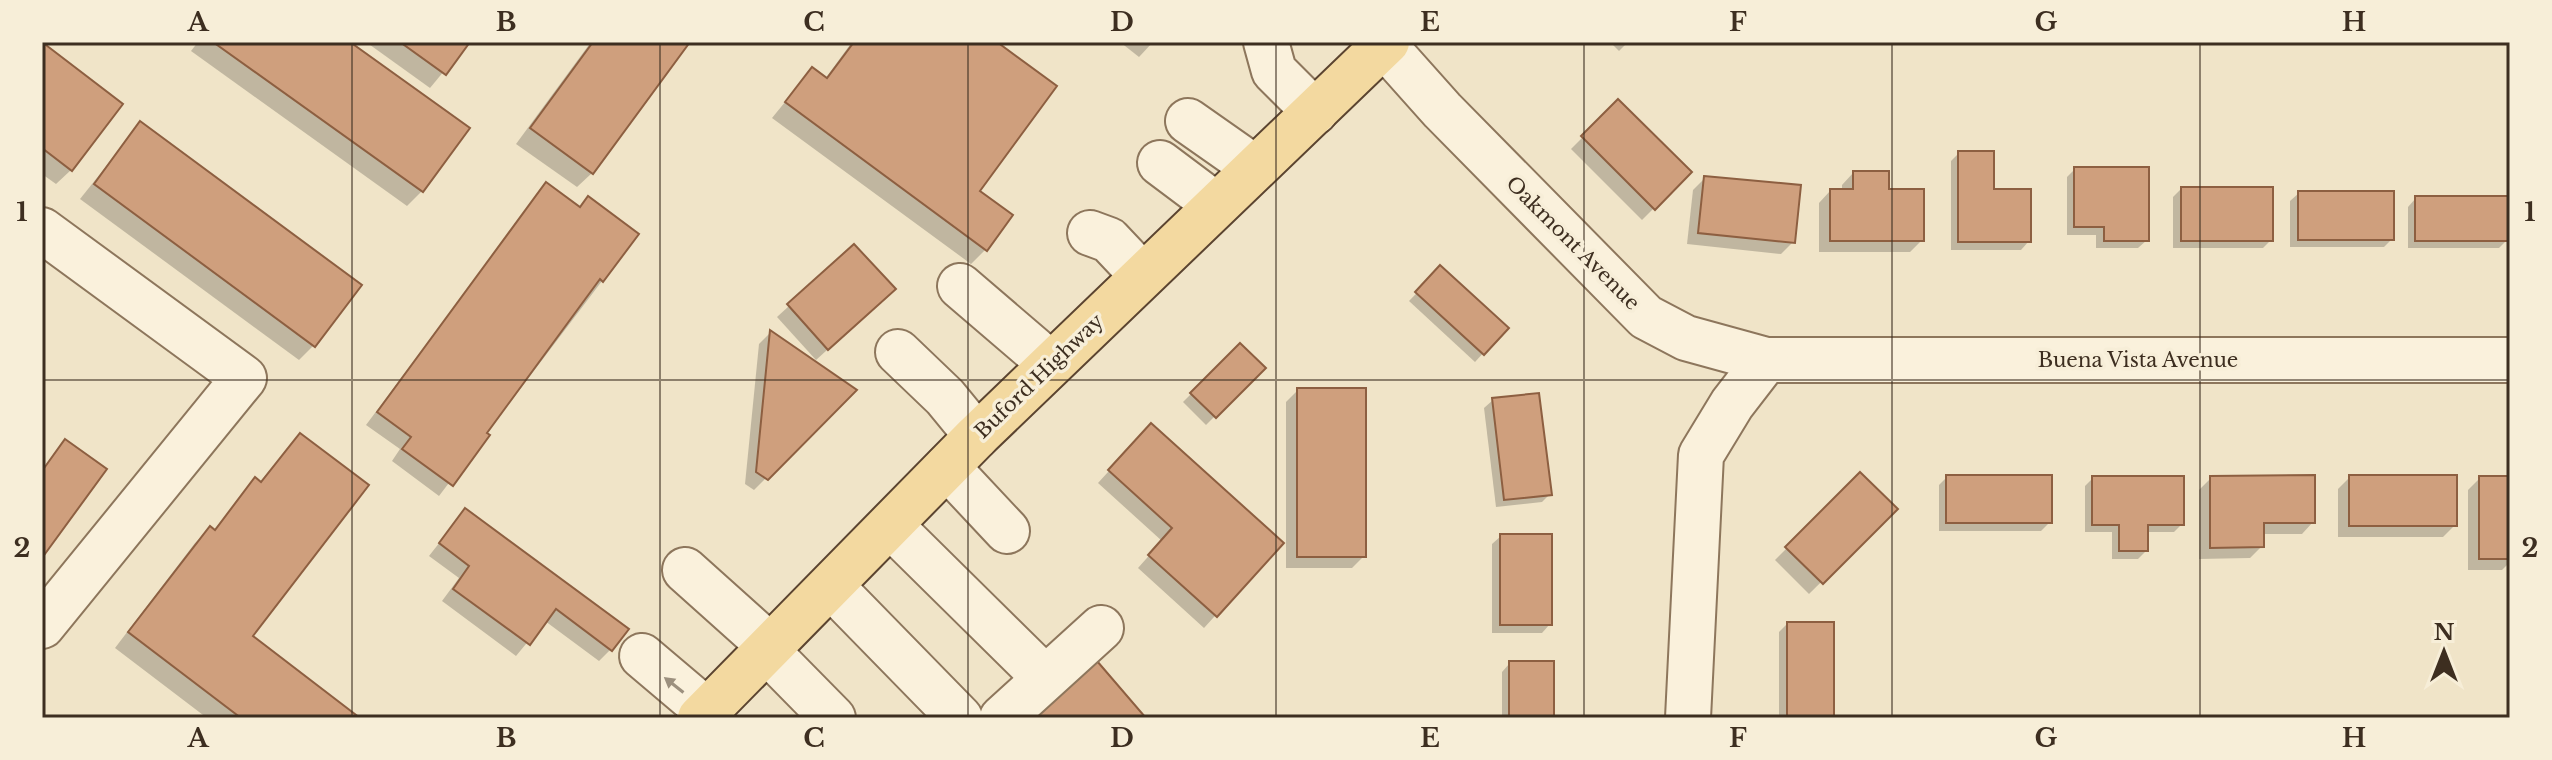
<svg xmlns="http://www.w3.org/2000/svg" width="2552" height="760" viewBox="0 0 2552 760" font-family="'Libre Baskerville',serif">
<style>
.shadow{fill:#0003}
.building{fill:#cf9f7d;stroke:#8d5f41;stroke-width:2}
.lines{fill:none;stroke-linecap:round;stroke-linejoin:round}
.minor-casing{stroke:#8d765c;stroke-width:48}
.major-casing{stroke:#5b4430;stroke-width:48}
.minor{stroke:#faf1dc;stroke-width:44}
.major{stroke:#f3d9a0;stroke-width:44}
.oneway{fill:#9c907e}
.grid{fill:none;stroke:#3d2e20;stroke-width:2;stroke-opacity:0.55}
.labels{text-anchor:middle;stroke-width:7;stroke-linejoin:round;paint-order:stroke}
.street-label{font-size:20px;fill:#3d2e20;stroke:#f7eed8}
.neatline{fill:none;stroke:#3d2e20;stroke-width:3}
.grid-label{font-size:26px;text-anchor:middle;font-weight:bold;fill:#3d2e20}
</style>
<rect width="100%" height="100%" fill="#f0e4c8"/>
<!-- shadow -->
<g class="shadow">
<path d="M 198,42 L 346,42 L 422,191 L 407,206 L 191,51 Z"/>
<path d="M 366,42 L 468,42 L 430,88 Z"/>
<path d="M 591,42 L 687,42 L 592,173 L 577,187 L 516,144 Z"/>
<path d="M 852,42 L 994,42 L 977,191 L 985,250 L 971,264 L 772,118 L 812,69 L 825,79 Z"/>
<path d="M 1120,42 L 1153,42 L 1139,57 Z"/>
<path d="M 1610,42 L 1628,42 L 1619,51 Z"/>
<path d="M 42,45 L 71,170 L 56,184 L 42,174 Z"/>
<path d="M 1618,102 L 1690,172 L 1642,220 L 1571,149 Z"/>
<path d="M 140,124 L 314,345 L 299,360 L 80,199 Z"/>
<path d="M 1959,153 L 2029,241 L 2021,250 L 1951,250 L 1951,161 Z"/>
<path d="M 2075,169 L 2147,240 L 2138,248 L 2096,248 L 2096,235 L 2067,235 L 2067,177 Z"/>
<path d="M 1853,173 L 1886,191 L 1922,240 L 1910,252 L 1819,252 L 1819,203 L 1830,191 L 1842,191 L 1842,185 Z"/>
<path d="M 1705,178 L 1793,242 L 1781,254 L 1687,244 L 1693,190 Z"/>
<path d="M 546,184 L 602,281 L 439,496 L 392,461 L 400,449 L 366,425 Z"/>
<path d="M 2181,189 L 2271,240 L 2263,248 L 2173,248 L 2173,197 Z"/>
<path d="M 2299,193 L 2392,239 L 2384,247 L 2290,247 L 2290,201 Z"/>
<path d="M 2416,198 L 2507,240 L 2499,248 L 2408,248 L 2408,207 Z"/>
<path d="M 1441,268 L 1506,328 L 1475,362 L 1409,301 Z"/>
<path d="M 881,301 L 816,360 L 777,317 L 789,306 Z"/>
<path d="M 770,333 L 854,390 L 754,490 L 745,484 L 759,344 Z"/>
<path d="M 1240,345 L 1263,368 L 1206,425 L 1183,402 Z"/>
<path d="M 1298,390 L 1364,556 L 1352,568 L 1286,568 L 1286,402 Z"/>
<path d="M 1493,400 L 1550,494 L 1542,502 L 1496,507 L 1484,408 Z"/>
<path d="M 300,435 L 250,637 L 357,718 L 207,718 L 115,648 L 195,543 L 210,529 L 213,531 L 255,480 L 259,483 Z"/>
<path d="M 1139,438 L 1281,543 L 1204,628 L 1138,568 L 1162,541 L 1098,483 Z"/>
<path d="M 1860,475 L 1895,509 L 1809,594 L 1775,560 Z"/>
<path d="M 1947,477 L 2050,522 L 2041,531 L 1939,531 L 1939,485 Z"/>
<path d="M 2350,477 L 2455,525 L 2443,537 L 2338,537 L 2338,489 Z"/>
<path d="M 2093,478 L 2182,524 L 2174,532 L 2146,532 L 2146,551 L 2138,559 L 2112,559 L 2112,532 L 2085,532 L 2085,486 Z"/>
<path d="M 2211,478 L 2313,522 L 2302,534 L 2262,534 L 2262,546 L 2250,558 L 2199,559 L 2199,490 Z"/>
<path d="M 2480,478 L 2510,478 L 2510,562 L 2502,570 L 2468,570 L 2468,490 Z"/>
<path d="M 465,510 L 611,649 L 599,661 L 545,621 L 516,656 L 442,601 L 459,578 L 429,556 Z"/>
<path d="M 1501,536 L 1550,624 L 1542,633 L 1492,633 L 1492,544 Z"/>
<path d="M 1787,624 L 1831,718 L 1779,718 L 1779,632 Z"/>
<path d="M 1510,663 L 1552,718 L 1502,718 L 1502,672 Z"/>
</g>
<!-- building -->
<g class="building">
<path d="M 42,42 L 123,104 L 72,171 L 42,148 Z"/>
<path d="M 213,42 L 350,42 L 470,128 L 423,192 Z"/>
<path d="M 400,42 L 470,42 L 446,75 Z"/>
<path d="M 593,42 L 690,42 L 593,174 L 530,128 Z"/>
<path d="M 854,42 L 997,42 L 1057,86 L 980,191 L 1013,215 L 987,251 L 785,102 L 812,67 L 827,78 Z"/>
<path d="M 1618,99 L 1692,172 L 1655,210 L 1581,136 Z"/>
<path d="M 140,121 L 362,285 L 315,347 L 94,184 Z"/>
<path d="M 1958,151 L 1994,151 L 1994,189 L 2031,189 L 2031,242 L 1958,242 Z"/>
<path d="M 2074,167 L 2149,167 L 2149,241 L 2104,241 L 2104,227 L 2074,227 Z"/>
<path d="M 1853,171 L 1889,171 L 1889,189 L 1924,189 L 1924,241 L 1830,241 L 1830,189 L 1853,189 Z"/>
<path d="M 1704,176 L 1801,185 L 1795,243 L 1698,233 Z"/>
<path d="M 546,182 L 580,207 L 588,196 L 639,234 L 603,282 L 600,279 L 487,433 L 490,435 L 453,486 L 402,449 L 411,437 L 377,412 Z"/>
<rect x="2181" y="187" width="92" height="54"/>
<rect x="2298" y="191" width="96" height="49"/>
<rect x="2415" y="196" width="94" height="45"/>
<path d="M 854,244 L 896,289 L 828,350 L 787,304 Z"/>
<path d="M 1440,265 L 1509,328 L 1484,355 L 1415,292 Z"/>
<path d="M 770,330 L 857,390 L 768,480 L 756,472 Z"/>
<path d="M 1240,343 L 1266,368 L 1216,418 L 1190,393 Z"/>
<rect x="1297" y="388" width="69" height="169"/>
<path d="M 1539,393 L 1552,495 L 1504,500 L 1492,398 Z"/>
<path d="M 1151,423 L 1284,543 L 1217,617 L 1148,555 L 1172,528 L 1108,470 Z"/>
<path d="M 300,433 L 369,485 L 253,636 L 360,718 L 241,718 L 128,632 L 210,526 L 215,530 L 255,477 L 261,482 Z"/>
<path d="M 65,439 L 107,469 L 42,558 L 42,471 Z"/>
<path d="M 1860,472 L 1898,509 L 1823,584 L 1785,547 Z"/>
<rect x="1946" y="475" width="106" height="48"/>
<path d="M 2315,475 L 2315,523 L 2264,523 L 2264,547 L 2210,548 L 2210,476 Z"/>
<rect x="2349" y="475" width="108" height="51"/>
<path d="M 2092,476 L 2184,476 L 2184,525 L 2148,525 L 2148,551 L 2119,551 L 2119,525 L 2092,525 Z"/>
<rect x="2479" y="476" width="31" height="83"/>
<path d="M 465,508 L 629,629 L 612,651 L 556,609 L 530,645 L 453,589 L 469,566 L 439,543 Z"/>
<rect x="1500" y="534" width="52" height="91"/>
<rect x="1787" y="622" width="47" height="96"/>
<path d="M 1097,661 L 1146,718 L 1037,718 L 1035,715 Z"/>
<rect x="1509" y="661" width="45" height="57"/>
</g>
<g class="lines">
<!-- minor casing -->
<g class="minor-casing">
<g id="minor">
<path d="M 1266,42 L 1274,71 L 1315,112"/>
<path d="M 1384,45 L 1442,110 L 1646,317 L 1686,338 L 1766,360 L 2510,360"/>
<path d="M 1188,121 L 1255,168"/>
<path d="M 1160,163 L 1216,205"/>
<path d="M 42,230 L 244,378 L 42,626"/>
<path d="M 1090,233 L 1109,240 L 1142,275"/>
<path d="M 960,286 L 1051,364"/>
<path d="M 898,352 L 945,397 L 977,436"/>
<path d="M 947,467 L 1007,531"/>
<path d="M 892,527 L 1045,678"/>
<path d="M 685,570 L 771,647"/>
<path d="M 831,586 L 960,718"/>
<path d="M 767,651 L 833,718"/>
<path d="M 642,656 L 707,711"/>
<path d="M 1002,718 L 1101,628"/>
<path d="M 1688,718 L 1701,455 L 1732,404 L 1766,360"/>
</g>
</g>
<!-- major casing -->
<g class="major-casing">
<path id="major" d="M 700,718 L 977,436 L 1387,42"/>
</g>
<!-- minor -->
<use href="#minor" class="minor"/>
<!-- major -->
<use href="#major" class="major"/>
</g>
<!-- one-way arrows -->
<defs><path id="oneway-solid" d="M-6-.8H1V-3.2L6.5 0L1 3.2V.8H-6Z" transform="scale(2)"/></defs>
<use class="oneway" href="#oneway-solid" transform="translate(674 685) rotate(-142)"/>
<!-- grid -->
<path class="grid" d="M 352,42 L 352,718M 660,42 L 660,718M 968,42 L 968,718M 1276,42 L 1276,718M 1584,42 L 1584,718M 1892,42 L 1892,718M 2200,42 L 2200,718M 42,380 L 2510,380"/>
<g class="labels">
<!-- street labels -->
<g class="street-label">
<text transform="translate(1573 243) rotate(45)" y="7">Oakmont Avenue</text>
<text x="2138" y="367">Buena Vista Avenue</text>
<text transform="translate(1039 376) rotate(-44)" y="7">Buford Highway</text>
</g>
</g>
<!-- border -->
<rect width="2552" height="760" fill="none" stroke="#f7eed8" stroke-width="88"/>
<!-- north arrow -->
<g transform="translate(2444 652)" stroke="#f7eed8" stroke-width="6" paint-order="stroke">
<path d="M0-6L14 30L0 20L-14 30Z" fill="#3d2e20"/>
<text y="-12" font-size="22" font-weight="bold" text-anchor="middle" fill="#3d2e20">N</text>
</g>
<rect x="44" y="44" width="2464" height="672" class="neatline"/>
<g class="grid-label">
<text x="198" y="31">A</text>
<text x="506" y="31">B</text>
<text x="814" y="31">C</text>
<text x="1122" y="31">D</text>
<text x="1430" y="31">E</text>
<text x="1738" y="31">F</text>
<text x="2046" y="31">G</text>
<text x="2354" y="31">H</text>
<text x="22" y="221">1</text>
<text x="2530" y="221">1</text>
<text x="22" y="557">2</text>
<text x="2530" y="557">2</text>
<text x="198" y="747">A</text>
<text x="506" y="747">B</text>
<text x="814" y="747">C</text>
<text x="1122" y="747">D</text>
<text x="1430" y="747">E</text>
<text x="1738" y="747">F</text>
<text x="2046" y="747">G</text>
<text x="2354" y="747">H</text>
</g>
</svg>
